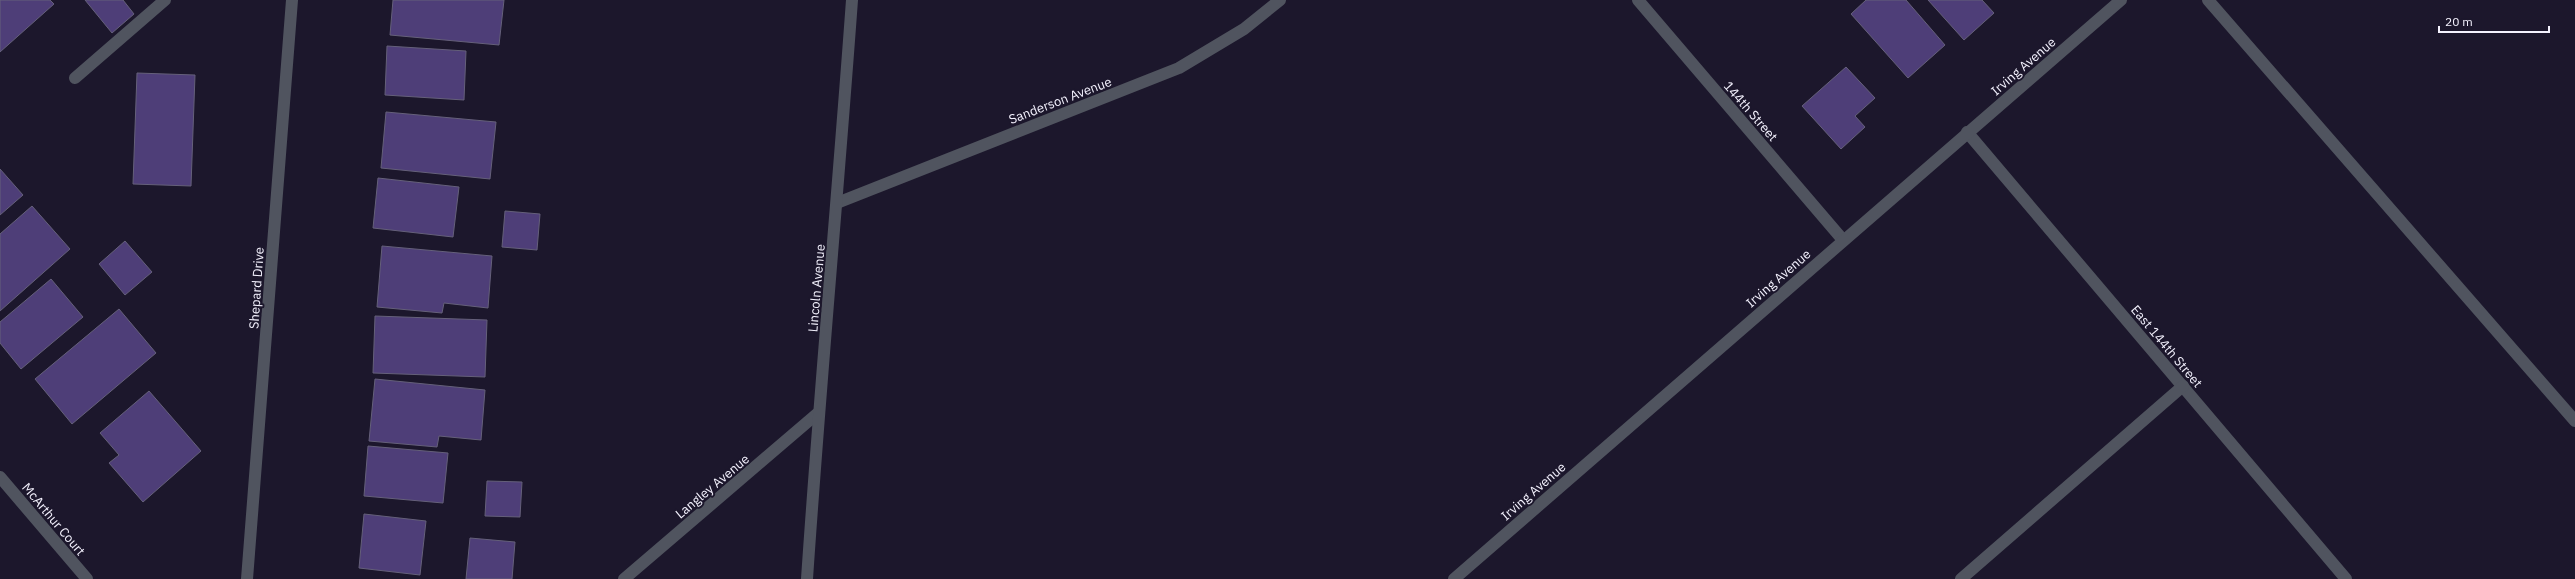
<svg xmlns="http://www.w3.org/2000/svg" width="2575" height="579" viewBox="0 0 2575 579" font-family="'IBM Plex Sans',sans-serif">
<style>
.building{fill:#4e3e78;stroke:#65607a}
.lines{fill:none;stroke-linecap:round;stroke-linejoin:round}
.minor{stroke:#50545f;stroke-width:12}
.labels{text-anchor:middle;stroke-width:4;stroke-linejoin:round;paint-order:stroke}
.street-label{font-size:13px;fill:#f4f2fe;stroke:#1c172c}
</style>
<rect width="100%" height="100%" fill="#1c172c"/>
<!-- building -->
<g class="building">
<path d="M 0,0 L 50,0 L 54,4 L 0,52 Z"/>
<path d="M 85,0 L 123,0 L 134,14 L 112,33 Z"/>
<path d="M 393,0 L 504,0 L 499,45 L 390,35 Z"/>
<path d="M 1866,0 L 1906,0 L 1945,45 L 1908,78 L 1851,14 Z"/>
<path d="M 1928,0 L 1982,0 L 1994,13 L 1964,40 Z"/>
<path d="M 387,46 L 466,51 L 464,100 L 385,95 Z"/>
<path d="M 1846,67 L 1875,98 L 1855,116 L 1865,127 L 1841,149 L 1802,106 Z"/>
<path d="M 137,73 L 195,75 L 191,186 L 133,184 Z"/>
<path d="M 386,112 L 496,122 L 490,179 L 381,168 Z"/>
<path d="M 0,169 L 23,195 L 0,215 Z"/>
<path d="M 378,178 L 459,187 L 453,237 L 373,228 Z"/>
<path d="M 32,206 L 70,249 L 0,311 L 0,234 Z"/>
<path d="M 505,211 L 540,214 L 537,250 L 502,247 Z"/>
<path d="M 125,241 L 152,272 L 125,295 L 99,264 Z"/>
<path d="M 382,246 L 492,256 L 488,308 L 444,303 L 442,313 L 377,307 Z"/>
<path d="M 51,279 L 83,317 L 21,369 L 0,343 L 0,322 Z"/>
<path d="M 119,309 L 156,353 L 72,424 L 35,379 Z"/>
<path d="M 375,316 L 487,320 L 485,377 L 373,373 Z"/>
<path d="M 375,379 L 485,390 L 481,440 L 439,436 L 437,447 L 369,441 Z"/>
<path d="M 149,391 L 201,451 L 143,502 L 109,463 L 119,455 L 100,433 Z"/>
<path d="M 368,446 L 448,453 L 443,503 L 364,496 Z"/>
<path d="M 487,481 L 522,482 L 520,517 L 485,516 Z"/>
<path d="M 364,514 L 426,521 L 420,575 L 359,568 Z"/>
<path d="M 470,538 L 515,542 L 512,579 L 466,579 Z"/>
</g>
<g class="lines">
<!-- minor -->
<g class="minor">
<path d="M 1638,0 L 1843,240"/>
<path d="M 2208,0 L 2575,421"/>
<path d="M 75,78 L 165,0"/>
<path d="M 1967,132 L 2346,579"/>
<path d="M 837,203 L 1179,68 L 1244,29 L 1280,0"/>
<path d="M 0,477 L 87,579"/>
<path d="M 247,579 L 292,0"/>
<path d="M 624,579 L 818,413"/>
<path d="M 807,579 C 820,386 838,193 852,0"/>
<path d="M 1454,579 L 2121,0"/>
<path d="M 1961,579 L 2183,386"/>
</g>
</g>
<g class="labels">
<!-- street labels -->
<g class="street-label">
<text transform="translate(2023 66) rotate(-41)" y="5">Irving Avenue</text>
<text transform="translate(1060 100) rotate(-21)" y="5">Sanderson Avenue</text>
<text transform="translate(1751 111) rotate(49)" y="5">144th Street</text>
<text transform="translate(1778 278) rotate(-41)" y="5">Irving Avenue</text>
<text transform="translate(256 288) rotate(-86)" y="5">Shepard Drive</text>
<text transform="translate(816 288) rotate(-85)" y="5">Lincoln Avenue</text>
<text transform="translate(2167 346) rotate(50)" y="5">East 144th Street</text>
<text transform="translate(712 486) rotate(-40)" y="5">Langley Avenue</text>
<text transform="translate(1533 491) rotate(-41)" y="5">Irving Avenue</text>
<text transform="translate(54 519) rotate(50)" y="5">McArthur Court</text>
</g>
</g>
<!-- scale -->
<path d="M2439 26v6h110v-6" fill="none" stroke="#f4f2fe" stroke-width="2"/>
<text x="2445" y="26" font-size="12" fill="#f4f2fe" stroke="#1c172c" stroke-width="3" paint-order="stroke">20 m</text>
</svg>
